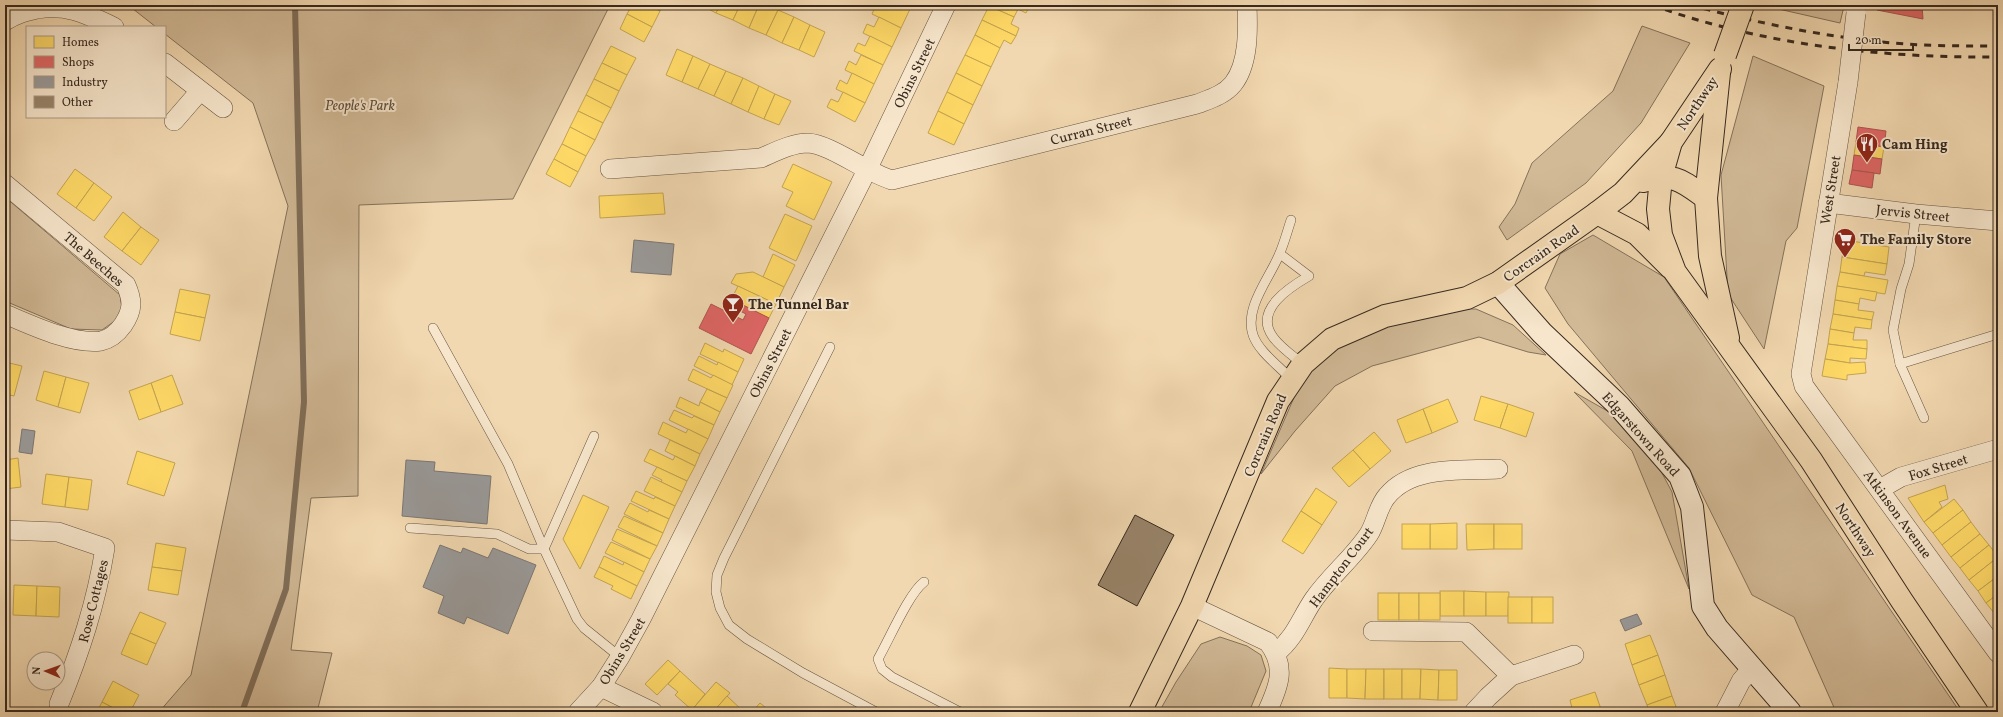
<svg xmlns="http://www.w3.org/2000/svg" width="2003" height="717" viewBox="0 0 2003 717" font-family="Vollkorn,serif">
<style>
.green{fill:#d2ba97;stroke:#84725b}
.homes{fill:#ffd966;stroke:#c3a451}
.shops{fill:#e06666;stroke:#ad5451}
.industry{fill:#999;stroke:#7b7774}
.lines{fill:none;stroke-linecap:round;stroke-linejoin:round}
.stream{stroke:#806e59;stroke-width:6}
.building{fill:#98846a;stroke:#36291f}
.lane-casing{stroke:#655543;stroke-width:10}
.street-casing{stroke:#655543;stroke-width:20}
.secondary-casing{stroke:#36291f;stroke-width:24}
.primary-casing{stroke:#36291f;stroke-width:24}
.highway-casing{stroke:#36291f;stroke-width:24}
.lane{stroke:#f7e6cc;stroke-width:9}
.street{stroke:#f7e6cc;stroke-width:19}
.secondary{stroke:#f7e6cc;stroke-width:22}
.primary{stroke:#f2d8b0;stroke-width:22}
.highway{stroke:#f2d8b0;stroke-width:22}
.rail{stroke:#36291f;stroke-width:3;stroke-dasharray:7 7;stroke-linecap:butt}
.street-bridge-casing{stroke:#655543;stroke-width:20;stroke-linecap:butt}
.highway-bridge-casing{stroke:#36291f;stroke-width:24;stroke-linecap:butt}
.street-bridge{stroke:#f7e6cc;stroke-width:19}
.highway-bridge{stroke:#f2d8b0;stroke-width:22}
.labels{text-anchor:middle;stroke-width:4;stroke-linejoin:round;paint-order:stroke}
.street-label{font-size:14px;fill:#36291f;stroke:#f7e6cc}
.park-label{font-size:14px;font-style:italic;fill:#5d4d3d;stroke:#f7e6cc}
.poi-label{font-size:14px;font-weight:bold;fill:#36291f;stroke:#f7e6cc;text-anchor:start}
</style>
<rect width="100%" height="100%" fill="#f2d8b0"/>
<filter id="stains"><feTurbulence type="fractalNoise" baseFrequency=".005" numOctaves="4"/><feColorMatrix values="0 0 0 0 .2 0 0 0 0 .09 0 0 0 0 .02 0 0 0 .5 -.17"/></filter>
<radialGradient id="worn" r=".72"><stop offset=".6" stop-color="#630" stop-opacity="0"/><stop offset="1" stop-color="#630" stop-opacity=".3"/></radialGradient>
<!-- green -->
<g class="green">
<path d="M 128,5 L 610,5 L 513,199 L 359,205 L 358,496 L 311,498 L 291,650 L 332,653 L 317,712 L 159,712 L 191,675 L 288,206 L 253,103 L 165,34 L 165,27 L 156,27 Z"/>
<path d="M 1775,5 L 1837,5 L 1844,6 L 1840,23 L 1774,8 Z"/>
<path d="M 1642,26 L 1690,43 L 1641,123 L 1586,183 L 1507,240 L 1499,227 L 1515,204 L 1532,163 L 1613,91 Z"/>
<path d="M 1753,56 L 1824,86 L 1797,228 L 1786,241 L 1764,349 L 1728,294 L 1721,175 Z"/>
<path d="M 5,197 L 120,295 L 123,315 L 102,330 L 71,329 L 5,301 Z"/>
<path d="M 1593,235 L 1664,277 L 1960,712 L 1836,712 L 1794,617 L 1752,595 L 1689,468 L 1568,324 L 1545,288 L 1560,254 Z"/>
<path d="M 1460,309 L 1476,309 L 1513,325 L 1546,355 L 1528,352 L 1479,337 L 1372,366 L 1335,386 L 1295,431 L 1261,474 L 1305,372 L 1347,341 L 1379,328 Z"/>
<path d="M 1574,392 L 1611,413 L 1655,460 L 1672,492 L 1689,589 L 1632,451 Z"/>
<path d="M 1220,637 L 1247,646 L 1261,655 L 1266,671 L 1249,712 L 1159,712 L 1176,682 L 1201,644 Z"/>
</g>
<!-- homes -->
<g class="homes">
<path d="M 632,5 L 649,5 L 660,11 L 652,27 L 627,14 Z"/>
<path d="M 649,5 L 663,5 L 660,11 Z"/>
<path d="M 701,5 L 720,5 L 716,13 Z"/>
<path d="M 720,5 L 740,5 L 733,20 L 716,13 Z"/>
<path d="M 740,5 L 759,5 L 749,28 L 733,20 Z"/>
<path d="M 759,5 L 767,5 L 778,10 L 766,35 L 749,28 Z"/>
<path d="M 876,5 L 883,9 L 885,5 L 902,5 L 910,9 L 901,28 L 872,14 Z"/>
<path d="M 1030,5 L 1026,13 L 1018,9 L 1014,17 L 989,6 Z"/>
<path d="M 989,6 L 1014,17 L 1011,24 L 1019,28 L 1016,36 L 982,20 Z"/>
<path d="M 778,10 L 794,17 L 782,43 L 766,35 Z"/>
<path d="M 627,14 L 652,27 L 644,42 L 620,29 Z"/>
<path d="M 794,17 L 810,25 L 799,50 L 782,43 Z"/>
<path d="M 879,17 L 901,28 L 892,47 L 863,33 L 867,24 L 874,27 Z"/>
<path d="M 982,20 L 1016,36 L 1011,44 L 1004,40 L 1000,48 L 975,35 Z"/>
<path d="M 810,25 L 825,32 L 814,57 L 799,50 Z"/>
<path d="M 975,35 L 1000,48 L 991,67 L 965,55 Z"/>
<path d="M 870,36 L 892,47 L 883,65 L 854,51 L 858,43 L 865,46 Z"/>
<path d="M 611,46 L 636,58 L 627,75 L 602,63 Z"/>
<path d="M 677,49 L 693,56 L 682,82 L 666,75 Z"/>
<path d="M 861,55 L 883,65 L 874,84 L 845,70 L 849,61 L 856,65 Z"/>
<path d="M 965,55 L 991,67 L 982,86 L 956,73 Z"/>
<path d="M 693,56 L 710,64 L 698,89 L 682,82 Z"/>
<path d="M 602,63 L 627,75 L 619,91 L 594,79 Z"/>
<path d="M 710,64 L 726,71 L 714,96 L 698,89 Z"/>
<path d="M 726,71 L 743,78 L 731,104 L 714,96 Z"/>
<path d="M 852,73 L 874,84 L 865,103 L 836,89 L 840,80 L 847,84 Z"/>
<path d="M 956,73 L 982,86 L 973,105 L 947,92 Z"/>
<path d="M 743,78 L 759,86 L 748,112 L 731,104 Z"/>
<path d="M 594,79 L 619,91 L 611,108 L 586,95 Z"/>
<path d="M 759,86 L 775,94 L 764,119 L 748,112 Z"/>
<path d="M 843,92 L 865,103 L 855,122 L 827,107 L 831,99 L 838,102 Z"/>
<path d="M 947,92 L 973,105 L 964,124 L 938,111 Z"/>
<path d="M 775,94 L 791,101 L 779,125 L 764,119 Z"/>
<path d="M 586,95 L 611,108 L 603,123 L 578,111 Z"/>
<path d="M 578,111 L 603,123 L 595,140 L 570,127 Z"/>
<path d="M 938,111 L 964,124 L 954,145 L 928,133 Z"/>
<path d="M 570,127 L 595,140 L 586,156 L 562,144 Z"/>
<path d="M 1856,142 L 1884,147 L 1882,159 L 1854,155 Z"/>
<path d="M 562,144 L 586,156 L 578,172 L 554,159 Z"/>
<path d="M 554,159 L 578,172 L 570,187 L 546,174 Z"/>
<path d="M 793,164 L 832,182 L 814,220 L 786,206 L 793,192 L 782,187 Z"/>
<path d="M 75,169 L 94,183 L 76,208 L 57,194 Z"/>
<path d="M 94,183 L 112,197 L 94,221 L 76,208 Z"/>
<path d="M 663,193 L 665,214 L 600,218 L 599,196 Z"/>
<path d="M 123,212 L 141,227 L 122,251 L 104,237 Z"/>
<path d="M 785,214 L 812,226 L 796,261 L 769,248 Z"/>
<path d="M 141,227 L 159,240 L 141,265 L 122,251 Z"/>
<path d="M 1845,240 L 1889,247 L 1887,264 L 1842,257 Z"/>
<path d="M 773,254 L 795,265 L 784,287 L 763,277 Z"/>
<path d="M 1842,257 L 1887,264 L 1885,275 L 1865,272 L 1864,276 L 1840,272 Z"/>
<path d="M 753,272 L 784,287 L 776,304 L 731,283 L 736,274 Z"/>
<path d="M 1840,272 L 1888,280 L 1885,294 L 1837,286 Z"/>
<path d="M 738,286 L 776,304 L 769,318 L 731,300 Z"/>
<path d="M 1837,286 L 1877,292 L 1875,301 L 1860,298 L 1859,304 L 1835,300 Z"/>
<path d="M 180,289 L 210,295 L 205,318 L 175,312 Z"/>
<path d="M 1835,300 L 1859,304 L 1858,310 L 1874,312 L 1872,320 L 1833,314 Z"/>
<path d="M 175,312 L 205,318 L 200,341 L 170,334 Z"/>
<path d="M 1833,314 L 1872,320 L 1871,329 L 1855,327 L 1854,333 L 1830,329 Z"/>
<path d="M 1830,329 L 1854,333 L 1853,340 L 1867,340 L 1867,349 L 1828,344 Z"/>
<path d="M 705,343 L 723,352 L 724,349 L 744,359 L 738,372 L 700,354 Z"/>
<path d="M 1828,344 L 1867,349 L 1866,359 L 1850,358 L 1850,363 L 1825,359 Z"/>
<path d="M 699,356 L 717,365 L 718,362 L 738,372 L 732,385 L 694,366 Z"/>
<path d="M 1825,359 L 1850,363 L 1865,362 L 1866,373 L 1847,375 L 1847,380 L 1822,376 Z"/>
<path d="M 5,362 L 22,366 L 14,396 L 5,394 Z"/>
<path d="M 693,369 L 711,378 L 713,375 L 733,385 L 727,398 L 688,380 Z"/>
<path d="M 44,371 L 66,377 L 58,407 L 36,400 Z"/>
<path d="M 172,375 L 183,404 L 161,412 L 151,383 Z"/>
<path d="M 66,377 L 89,383 L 80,413 L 58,407 Z"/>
<path d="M 151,383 L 161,412 L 139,420 L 129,391 Z"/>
<path d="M 707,389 L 727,398 L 720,412 L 700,402 Z"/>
<path d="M 1481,396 L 1508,404 L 1500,428 L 1474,420 Z"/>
<path d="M 680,397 L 699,406 L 700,402 L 720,412 L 714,425 L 676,407 Z"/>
<path d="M 1448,399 L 1458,422 L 1432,433 L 1423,409 Z"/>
<path d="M 1508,404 L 1534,413 L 1526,437 L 1500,428 Z"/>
<path d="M 1423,409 L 1432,433 L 1406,443 L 1397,420 Z"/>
<path d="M 674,410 L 692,418 L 694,416 L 714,425 L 708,439 L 669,420 Z"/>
<path d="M 663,422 L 686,433 L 688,429 L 708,439 L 700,454 L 658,434 Z"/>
<path d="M 1374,432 L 1391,451 L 1370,469 L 1353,450 Z"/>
<path d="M 670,440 L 700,454 L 695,466 L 665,451 Z"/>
<path d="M 650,449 L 673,460 L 675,456 L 695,466 L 687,481 L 644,461 Z"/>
<path d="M 1353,450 L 1370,469 L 1349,487 L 1332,468 Z"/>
<path d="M 137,451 L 175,463 L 164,496 L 127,484 Z"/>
<path d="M 18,458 L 21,487 L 5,489 L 5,460 Z"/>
<path d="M 657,467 L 687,481 L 682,492 L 661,482 L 662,480 L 652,475 Z"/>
<path d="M 46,474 L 69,477 L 65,507 L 42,504 Z"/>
<path d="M 69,477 L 92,480 L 88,510 L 65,507 Z"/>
<path d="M 651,477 L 682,492 L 675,506 L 644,491 Z"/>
<path d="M 1945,485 L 1948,499 L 1939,502 L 1942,507 L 1924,522 L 1908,498 Z"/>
<path d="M 1316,488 L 1337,502 L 1322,525 L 1301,511 Z"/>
<path d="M 636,491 L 654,499 L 655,497 L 675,506 L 669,519 L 631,501 Z"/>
<path d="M 583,495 L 609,507 L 580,569 L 563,539 Z"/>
<path d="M 1954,499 L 1963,510 L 1933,533 L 1924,522 Z"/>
<path d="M 630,503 L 648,512 L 649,510 L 669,519 L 663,533 L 624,514 Z"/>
<path d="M 1963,510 L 1971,522 L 1942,545 L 1933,533 Z"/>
<path d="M 1301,511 L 1322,525 L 1303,554 L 1282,541 Z"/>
<path d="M 624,516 L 663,533 L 657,546 L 618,527 Z"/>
<path d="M 1971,522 L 1980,534 L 1951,557 L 1942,545 Z"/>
<path d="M 1457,523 L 1457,549 L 1430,549 L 1430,524 Z"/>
<rect x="1402" y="524" width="28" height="25"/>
<path d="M 1466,524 L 1494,524 L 1494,549 L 1467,550 Z"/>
<rect x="1494" y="524" width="28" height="25"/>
<path d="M 617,529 L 657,546 L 650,559 L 612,540 Z"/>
<path d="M 1980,534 L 1989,545 L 1960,568 L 1951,557 Z"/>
<path d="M 611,542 L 650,559 L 644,572 L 605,553 Z"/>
<path d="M 156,543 L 186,548 L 182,571 L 152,567 Z"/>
<path d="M 1989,545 L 1998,557 L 1969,580 L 1960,568 Z"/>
<path d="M 604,556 L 623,565 L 624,562 L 644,572 L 637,586 L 599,567 Z"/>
<path d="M 1998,557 L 1998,576 L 1978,591 L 1969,580 Z"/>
<path d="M 152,567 L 182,571 L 178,595 L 148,590 Z"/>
<path d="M 599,567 L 637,586 L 631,599 L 611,589 L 613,586 L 594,577 Z"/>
<path d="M 1998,576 L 1998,594 L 1986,603 L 1978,591 Z"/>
<path d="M 14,585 L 37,586 L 36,616 L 13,615 Z"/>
<path d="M 37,586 L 60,587 L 59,617 L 36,616 Z"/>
<rect x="1440" y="591" width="24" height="25"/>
<path d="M 1464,591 L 1486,592 L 1486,616 L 1464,616 Z"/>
<path d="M 1486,592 L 1509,592 L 1508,616 L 1486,616 Z"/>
<rect x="1378" y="593" width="21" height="27"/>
<rect x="1399" y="593" width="20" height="27"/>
<rect x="1419" y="593" width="21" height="27"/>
<path d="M 1998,594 L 1998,612 L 1995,614 L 1986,603 Z"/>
<rect x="1508" y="597" width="24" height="26"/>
<rect x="1532" y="597" width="21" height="26"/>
<path d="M 140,612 L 166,623 L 156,644 L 130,633 Z"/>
<path d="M 130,633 L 156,644 L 147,665 L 121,654 Z"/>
<path d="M 1650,635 L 1658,655 L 1632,665 L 1625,644 Z"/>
<path d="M 1658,655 L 1665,675 L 1639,685 L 1632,665 Z"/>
<path d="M 668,660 L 680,671 L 657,695 L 645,684 Z"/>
<path d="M 1329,668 L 1347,669 L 1347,698 L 1329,698 Z"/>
<path d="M 1347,669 L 1366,669 L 1365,699 L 1347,698 Z"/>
<path d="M 1366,669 L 1384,669 L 1384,699 L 1365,699 Z"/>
<rect x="1384" y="669" width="18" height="30"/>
<path d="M 1402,669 L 1421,669 L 1420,699 L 1402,699 Z"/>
<path d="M 1421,669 L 1439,670 L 1438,700 L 1420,699 Z"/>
<path d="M 1439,670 L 1457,670 L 1457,700 L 1438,700 Z"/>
<path d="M 680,671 L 705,694 L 692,710 L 675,695 L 678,692 L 668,684 Z"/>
<path d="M 1665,675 L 1672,696 L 1647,705 L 1639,685 Z"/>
<path d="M 113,681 L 139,695 L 130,712 L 121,712 L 102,702 Z"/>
<path d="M 716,682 L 730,693 L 713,712 L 690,712 Z"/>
<path d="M 1595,692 L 1602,712 L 1573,712 L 1570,700 Z"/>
<path d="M 727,696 L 744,712 L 715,712 L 714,711 Z"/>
<path d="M 1672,696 L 1678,712 L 1649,712 L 1647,705 Z"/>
<path d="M 102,702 L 121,712 L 97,712 Z"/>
<path d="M 760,703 L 771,712 L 752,712 Z"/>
</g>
<!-- shops -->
<g class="shops">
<path d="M 1877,5 L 1922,5 L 1923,19 L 1877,10 Z"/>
<path d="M 1858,127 L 1886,131 L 1884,147 L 1856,142 Z"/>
<path d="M 1854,155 L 1882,159 L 1880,174 L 1852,170 Z"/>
<path d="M 1852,170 L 1874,173 L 1872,188 L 1849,184 Z"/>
<path d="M 729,298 L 769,318 L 751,354 L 699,328 L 711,304 L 743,320 L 746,314 L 726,304 Z"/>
</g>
<!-- industry -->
<g class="industry">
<path d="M 634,240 L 674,244 L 671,275 L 631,272 Z"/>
<path d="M 22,429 L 35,431 L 32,454 L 19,452 Z"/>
<path d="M 406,460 L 435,462 L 434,471 L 491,476 L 487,524 L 402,516 Z"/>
<path d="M 440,545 L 461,553 L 463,548 L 488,558 L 493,548 L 536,565 L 508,634 L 467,617 L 464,624 L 438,613 L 444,596 L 423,587 Z"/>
<path d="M 1637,614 L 1642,624 L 1625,631 L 1620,620 Z"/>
</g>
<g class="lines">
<!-- stream -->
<path class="stream" d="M 242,712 L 286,589 L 304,402 L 295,5"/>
</g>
<!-- building -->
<path class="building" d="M 1135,515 L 1174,535 L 1137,606 L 1098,585 Z"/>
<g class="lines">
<!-- lane casing -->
<g class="lane-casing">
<g id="lane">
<path d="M 1916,214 L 1909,264 L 1901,289 L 1893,330 L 1900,364 L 1998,334"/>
<path d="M 1291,220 C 1287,232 1284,244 1279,255 C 1269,279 1244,308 1253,335 C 1259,352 1279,366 1291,379"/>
<path d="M 1280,254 L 1309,276 C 1290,287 1253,310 1273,337 C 1280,347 1293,356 1303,364"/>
<path d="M 433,328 L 508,464 L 544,549 L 577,619 L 584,628 L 620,657"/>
<path d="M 830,347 L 724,558 L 717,575 L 716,592 L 720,608 L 729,625 L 747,639 L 803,673 L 876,712"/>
<path d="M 1900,364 L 1924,418"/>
<path d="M 410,528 L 497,534 L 529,549 L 544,549 L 594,436"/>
<path d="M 924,582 C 909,593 889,640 878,659 L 882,669 L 892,677 L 960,712"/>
</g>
</g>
<!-- street casing -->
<g class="street-casing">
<g id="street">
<path d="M 5,21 C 16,14 24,12 37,9 C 68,4 86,14 114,27"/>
<path d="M 165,63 L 223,108"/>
<path d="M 1848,82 L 1801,374 L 1804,386 L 1998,653"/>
<path d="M 174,121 L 200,91"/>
<path d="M 610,169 L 761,158 C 775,152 792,143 808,143 C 830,144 867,173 892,180 L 1197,104 C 1210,99 1224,95 1233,84 C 1249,64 1248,29 1247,5"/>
<path d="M 5,184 L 126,285 C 133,301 133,310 123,325 C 118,332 110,339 101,341 C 73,345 31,325 5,314"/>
<path d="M 1828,203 L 1916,214 L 1998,221"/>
<path d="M 1880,489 L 1901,477 L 1998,449"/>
<path d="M 5,530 L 58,532 L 105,548 C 96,604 80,652 59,704"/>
<path d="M 1192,606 L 1268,642 C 1287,667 1279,686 1267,712"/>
<path d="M 1373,631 L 1466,632 L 1511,676"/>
<path d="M 1276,653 C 1295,638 1301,618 1314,599 C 1330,576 1353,558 1369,534 C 1376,523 1378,506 1387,496 C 1412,465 1462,471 1498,469"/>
<path d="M 601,687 L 653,712"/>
<path d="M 578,712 L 601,687 L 620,657 L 641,619 L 867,170 L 946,5"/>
<path d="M 1474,712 L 1488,697 L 1511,676 L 1574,655"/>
<path d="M 1725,712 L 1741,681 L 1752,668"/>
</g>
</g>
<!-- secondary casing -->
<g class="secondary-casing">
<path id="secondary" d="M 1498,283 L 1542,333 L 1619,406 L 1680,476 L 1692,507 L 1703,606 L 1717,628 L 1790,712"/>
</g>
<!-- primary casing -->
<g class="primary-casing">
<g id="primary">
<path d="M 1643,181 C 1675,173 1681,180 1706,198"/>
<path d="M 1140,712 L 1192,606 L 1278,401 L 1303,364 L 1332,339 L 1385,316 L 1467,298 L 1498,283 L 1597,213 L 1623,193 L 1671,142"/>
</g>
</g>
<!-- highway casing -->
<g class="highway-casing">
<g id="highway">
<path d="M 1720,69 L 1671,142 L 1661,177 L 1658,209 L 1661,235 L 1675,272 L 1811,460 L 1902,601 L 1977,712"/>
<path d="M 1719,73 L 1706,198 L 1710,256 L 1728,338"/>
<path d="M 1597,213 L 1637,234 L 1670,267"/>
</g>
</g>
<!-- lane -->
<use href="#lane" class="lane"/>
<!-- street -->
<use href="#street" class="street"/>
<!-- secondary -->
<use href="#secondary" class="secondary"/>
<!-- primary -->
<use href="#primary" class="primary"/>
<!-- highway -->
<use href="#highway" class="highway"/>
<!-- rail -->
<g class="rail">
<path d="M 1652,5 C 1762,45 1882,58 1998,57"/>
<path d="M 1690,5 C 1750,21 1811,34 1873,41 C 1914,46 1956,46 1998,46"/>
</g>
<!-- street-bridge casing -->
<g class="street-bridge-casing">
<path id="street-bridge" d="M 1848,82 L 1856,13"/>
</g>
<!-- highway-bridge casing -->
<g class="highway-bridge-casing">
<path id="highway-bridge" d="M 1725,55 L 1743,5"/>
</g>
<!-- street-bridge -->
<use href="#street-bridge" class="street-bridge"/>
<!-- highway-bridge -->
<use href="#highway-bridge" class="highway-bridge"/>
</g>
<!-- icons -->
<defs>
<g id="restaurant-pin" transform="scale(1.15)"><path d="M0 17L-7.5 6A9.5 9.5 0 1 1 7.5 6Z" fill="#8f2418" stroke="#f7e6cc"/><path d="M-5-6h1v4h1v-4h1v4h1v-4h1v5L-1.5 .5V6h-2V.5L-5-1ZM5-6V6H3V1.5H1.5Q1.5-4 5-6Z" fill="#fff"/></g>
<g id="supermarket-pin" transform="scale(1.15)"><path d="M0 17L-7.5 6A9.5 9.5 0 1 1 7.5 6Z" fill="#8f2418" stroke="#f7e6cc"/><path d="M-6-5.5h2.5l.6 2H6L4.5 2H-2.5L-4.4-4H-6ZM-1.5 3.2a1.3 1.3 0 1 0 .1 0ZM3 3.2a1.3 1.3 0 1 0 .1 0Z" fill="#fff"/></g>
<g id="bar-pin" transform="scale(1.15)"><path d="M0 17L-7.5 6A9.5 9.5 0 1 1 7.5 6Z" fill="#8f2418" stroke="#f7e6cc"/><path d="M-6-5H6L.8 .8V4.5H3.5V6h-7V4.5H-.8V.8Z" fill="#fff"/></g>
</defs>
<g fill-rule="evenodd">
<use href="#restaurant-pin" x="1867" y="144"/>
<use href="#supermarket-pin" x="1845" y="239"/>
<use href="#bar-pin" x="733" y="304"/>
</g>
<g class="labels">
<!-- street labels -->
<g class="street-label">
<text transform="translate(914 73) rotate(-64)" y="5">Obins Street</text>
<text transform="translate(1697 103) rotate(-56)" y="5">Northway</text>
<text transform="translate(1091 130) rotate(-14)" y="5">Curran Street</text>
<text transform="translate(1830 190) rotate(-81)" y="5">West Street</text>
<text transform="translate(1913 213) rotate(6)" y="5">Jervis Street</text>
<text transform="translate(1541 253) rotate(-35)" y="5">Corcrain Road</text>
<text transform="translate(94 259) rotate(41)" y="5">The Beeches</text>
<text transform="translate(770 363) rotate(-63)" y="5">Obins Street</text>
<text transform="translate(1641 434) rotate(48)" y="5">Edgarstown Road</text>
<text transform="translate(1265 435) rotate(-67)" y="5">Corcrain Road</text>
<text transform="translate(1938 467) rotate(-17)" y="5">Fox Street</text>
<text transform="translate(1898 514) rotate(54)" y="5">Atkinson Avenue</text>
<text transform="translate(1856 530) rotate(57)" y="5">Northway</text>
<text transform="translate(1341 567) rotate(-53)" y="5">Hampton Court</text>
<text transform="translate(93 601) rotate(-76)" y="5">Rose Cottages</text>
<text transform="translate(622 651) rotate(-59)" y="5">Obins Street</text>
</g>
<!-- park labels -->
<g class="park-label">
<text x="360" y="110">People's Park</text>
</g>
<!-- poi labels -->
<g class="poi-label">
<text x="1882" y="149">Cam Hing</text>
<text x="1860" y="244">The Family Store</text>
<text x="748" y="309">The Tunnel Bar</text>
</g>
</g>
<!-- margin -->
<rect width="2003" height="717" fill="none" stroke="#f2d8b0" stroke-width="20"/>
<rect x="6" y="6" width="1991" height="705" fill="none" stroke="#36291f" stroke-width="2"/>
<rect x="10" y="10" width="1983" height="697" fill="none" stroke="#36291f"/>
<!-- legend -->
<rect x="26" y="26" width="140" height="92" fill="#f7e6cc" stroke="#aa9a87"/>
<rect x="34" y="36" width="20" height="12" fill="#ffd966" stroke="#aa9a87"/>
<text x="62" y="46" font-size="12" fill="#36291f">Homes</text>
<rect x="34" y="56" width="20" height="12" fill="#e06666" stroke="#aa9a87"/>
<text x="62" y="66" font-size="12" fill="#36291f">Shops</text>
<rect x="34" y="76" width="20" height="12" fill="#999999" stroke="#aa9a87"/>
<text x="62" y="86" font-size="12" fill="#36291f">Industry</text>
<rect x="34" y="96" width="20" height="12" fill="#98846a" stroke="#aa9a87"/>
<text x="62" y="106" font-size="12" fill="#36291f">Other</text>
<!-- north arrow -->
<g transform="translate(46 671) rotate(272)"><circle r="19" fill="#f7e6cc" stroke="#aa9a87"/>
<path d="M0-3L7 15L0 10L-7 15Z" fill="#8f2418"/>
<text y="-6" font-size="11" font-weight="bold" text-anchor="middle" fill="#36291f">N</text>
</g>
<!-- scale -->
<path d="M1849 44v6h64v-6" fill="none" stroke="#36291f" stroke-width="2"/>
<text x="1855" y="44" font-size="12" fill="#36291f" stroke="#f7e6cc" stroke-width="3" paint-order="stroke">20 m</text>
<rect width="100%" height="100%" filter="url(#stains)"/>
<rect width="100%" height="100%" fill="url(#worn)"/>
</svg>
